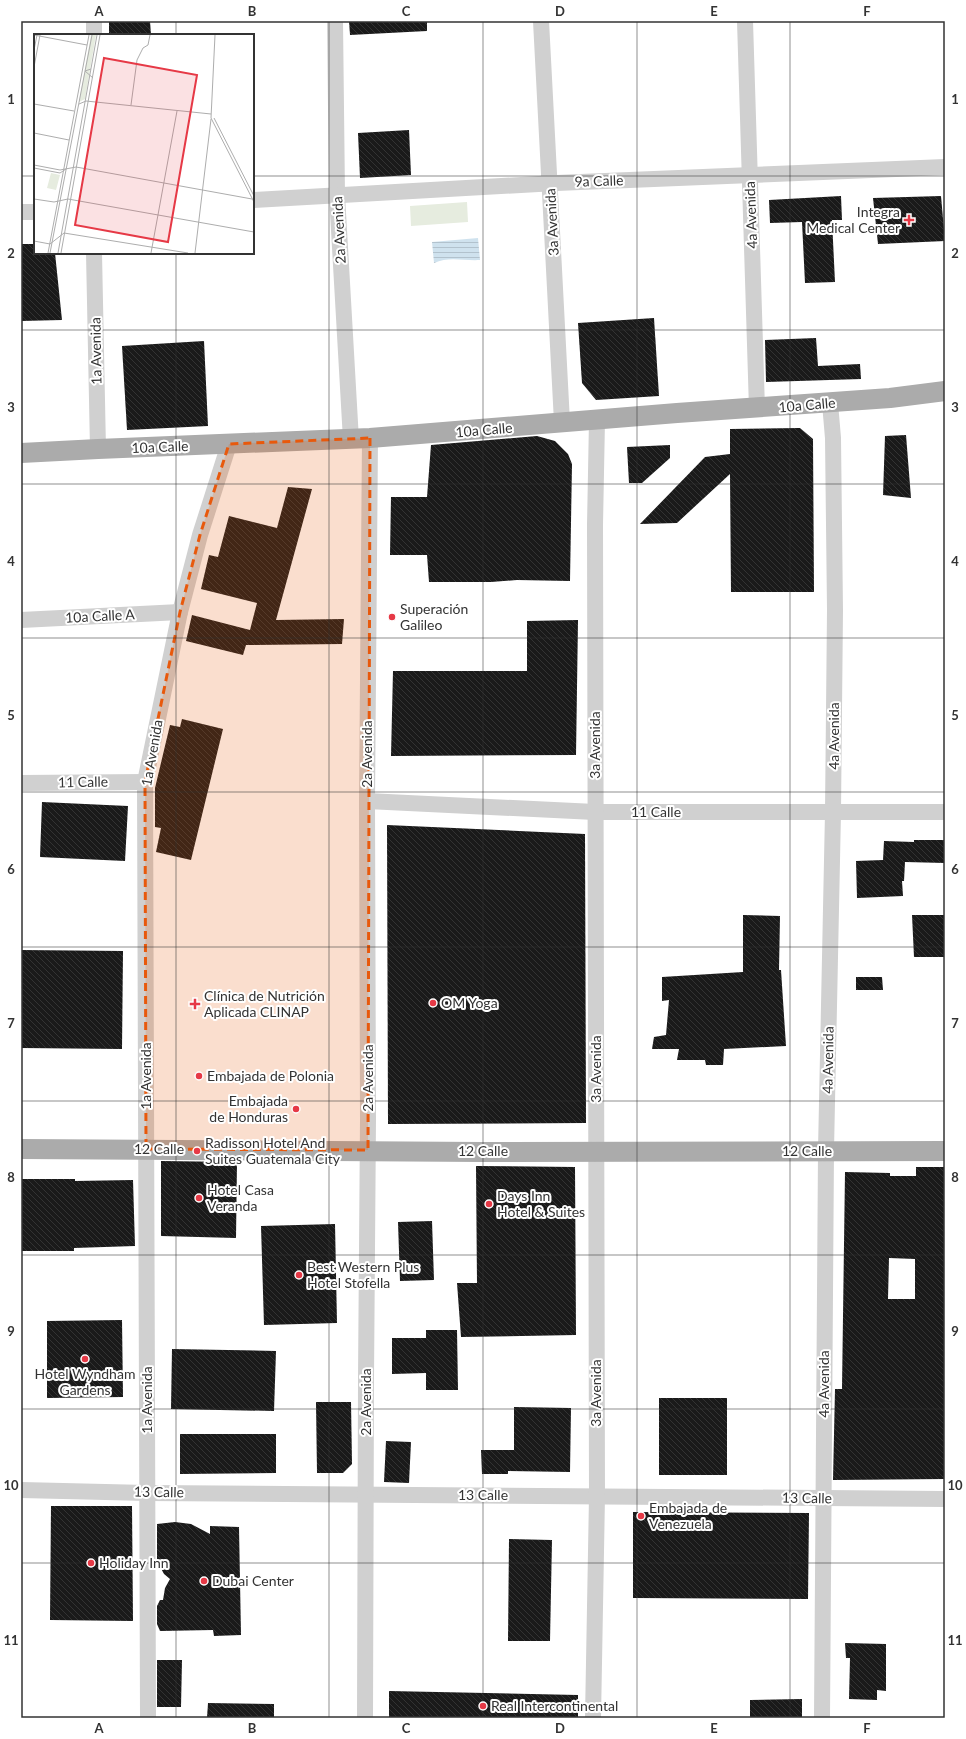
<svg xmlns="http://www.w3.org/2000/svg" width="966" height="1739" viewBox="0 0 966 1739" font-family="Lato,sans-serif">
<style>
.pitch{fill:#e6ecdf}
.water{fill:url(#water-rules)}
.building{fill:url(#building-back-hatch);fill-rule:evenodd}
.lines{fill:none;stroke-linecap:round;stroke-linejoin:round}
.minor{stroke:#d0d0d0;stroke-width:16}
.major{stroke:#ababab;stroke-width:20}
.marked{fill:#e8590c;fill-opacity:0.2;stroke:#e8590c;stroke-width:3;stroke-dasharray:8 5;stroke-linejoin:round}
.grid{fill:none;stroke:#333;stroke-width:1;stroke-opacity:0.55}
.poi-dot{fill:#e63946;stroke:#fff;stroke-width:1.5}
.labels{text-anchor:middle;stroke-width:4;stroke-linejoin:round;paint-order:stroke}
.street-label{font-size:14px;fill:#333;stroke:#fff}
.poi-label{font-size:14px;fill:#333;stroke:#fff;text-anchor:start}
.inset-road{fill:none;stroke:#adadad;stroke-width:1}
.view{fill:#e63946;fill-opacity:0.15;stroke:#e63946;stroke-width:2}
.inset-edge{fill:none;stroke:#333;stroke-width:2}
.neatline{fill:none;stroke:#333;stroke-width:1.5}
.grid-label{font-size:13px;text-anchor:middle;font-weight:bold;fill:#333}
</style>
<defs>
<pattern id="water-rules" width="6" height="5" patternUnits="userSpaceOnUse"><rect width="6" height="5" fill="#cfe2ee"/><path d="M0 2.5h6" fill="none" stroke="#b2c2cd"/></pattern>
<pattern id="building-back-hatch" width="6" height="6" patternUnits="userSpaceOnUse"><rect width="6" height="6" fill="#1a1a1a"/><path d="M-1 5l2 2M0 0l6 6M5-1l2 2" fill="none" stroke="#333"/></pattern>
</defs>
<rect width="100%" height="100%" fill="#fff"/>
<!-- pitch -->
<path class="pitch" d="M 467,202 L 468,222 L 411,226 L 410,206 Z"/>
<!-- water -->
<path class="water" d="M 478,238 L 480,260 C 463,261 449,256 434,263 L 432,242 Z"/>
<!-- building -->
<g class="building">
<path d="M 109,21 L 150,21 L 151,35 L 109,35 Z"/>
<path d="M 349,21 L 427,21 L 427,31 L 350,35 Z"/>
<path d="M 409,130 L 411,175 L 360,178 L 358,133 Z"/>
<path d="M 841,196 L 842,220 L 832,220 L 835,282 L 805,283 L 802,222 L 770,223 L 769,200 Z"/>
<path d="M 941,196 L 945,241 L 878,244 L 873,198 Z"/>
<path d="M 21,244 L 35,244 L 35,253 L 55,253 L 62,320 L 21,321 Z"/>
<path d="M 654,318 L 659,396 L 596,400 L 582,383 L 578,323 Z"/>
<path d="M 816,338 L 818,366 L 860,364 L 861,379 L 766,382 L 765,340 Z"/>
<path d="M 204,341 L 208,426 L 127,430 L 122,346 Z"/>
<path d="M 800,428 L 813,439 L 814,592 L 731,592 L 730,474 L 677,523 L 640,524 L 705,457 L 730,454 L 730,429 Z"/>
<path d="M 906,435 L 911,498 L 883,495 L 885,436 Z"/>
<path d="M 537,436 L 555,441 L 568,454 L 572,464 L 570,581 L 517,580 L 491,582 L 429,582 L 427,555 L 390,555 L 391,497 L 427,497 L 431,445 Z"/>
<path d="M 670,445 L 670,458 L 642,483 L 629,483 L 627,447 Z"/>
<path d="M 288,487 L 312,489 L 276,620 L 344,619 L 342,644 L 246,645 L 243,655 L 186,641 L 192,615 L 250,630 L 257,603 L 201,589 L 209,555 L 218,557 L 229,516 L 277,528 Z"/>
<path d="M 578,620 L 576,755 L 391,756 L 393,671 L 527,671 L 527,621 Z"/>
<path d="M 182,719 L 223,729 L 191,860 L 156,852 L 161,828 L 155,827 L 155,788 L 170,725 L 180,727 Z"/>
<path d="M 42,802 L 128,806 L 125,861 L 40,857 Z"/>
<path d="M 387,825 L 585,834 L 586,1123 L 388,1124 Z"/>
<path d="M 914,840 L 945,840 L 945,863 L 905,862 L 904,881 L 902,881 L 903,896 L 857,898 L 856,861 L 883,860 L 884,841 L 914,842 Z"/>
<path d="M 743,915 L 780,916 L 779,970 L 781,970 L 786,1046 L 724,1049 L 723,1065 L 706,1065 L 705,1060 L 677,1060 L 679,1049 L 652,1049 L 654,1037 L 666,1035 L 669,1000 L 662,1001 L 662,977 L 743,972 Z"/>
<path d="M 912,915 L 944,915 L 944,957 L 914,957 Z"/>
<path d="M 21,950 L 123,951 L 122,1049 L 21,1048 Z"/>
<path d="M 856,977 L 882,977 L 883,990 L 856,990 Z"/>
<path d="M 161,1161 L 237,1162 L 236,1238 L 161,1236 Z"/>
<path d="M 476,1166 L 575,1167 L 576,1335 L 461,1337 L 457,1283 L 477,1283 Z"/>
<path d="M 916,1167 L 945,1167 L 945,1479 L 833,1480 L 835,1389 L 842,1389 L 845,1172 L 890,1173 L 890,1176 L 916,1176 ZM 889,1258 L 915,1259 L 915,1299 L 888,1299 Z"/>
<path d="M 21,1179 L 75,1179 L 75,1181 L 133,1180 L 135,1246 L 74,1248 L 74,1251 L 21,1251 Z"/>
<path d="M 432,1221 L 434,1280 L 400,1281 L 398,1222 Z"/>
<path d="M 335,1224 L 337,1323 L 264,1325 L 261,1226 Z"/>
<path d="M 122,1320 L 123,1397 L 47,1398 L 47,1321 Z"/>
<path d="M 426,1330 L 457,1330 L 458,1390 L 426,1390 L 426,1373 L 392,1374 L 392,1338 L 426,1338 Z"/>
<path d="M 172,1349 L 276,1351 L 274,1411 L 171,1409 Z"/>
<rect x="659" y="1398" width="68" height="77"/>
<path d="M 316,1402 L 351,1402 L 352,1464 L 343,1473 L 317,1473 Z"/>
<path d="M 514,1407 L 571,1408 L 570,1472 L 508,1471 L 508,1474 L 482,1474 L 481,1450 L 514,1450 Z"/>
<path d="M 180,1434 L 276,1434 L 276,1473 L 180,1474 Z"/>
<path d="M 386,1441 L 411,1442 L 409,1483 L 384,1482 Z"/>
<path d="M 51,1506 L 132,1506 L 133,1621 L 50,1620 Z"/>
<path d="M 633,1512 L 809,1513 L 808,1599 L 633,1598 Z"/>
<path d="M 175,1522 L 191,1524 L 210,1534 L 210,1526 L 239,1527 L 241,1635 L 214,1636 L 213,1630 L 160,1631 L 157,1624 L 157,1606 L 160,1600 L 163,1600 L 165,1588 L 170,1579 L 164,1574 L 157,1561 L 157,1524 Z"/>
<path d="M 509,1539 L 552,1540 L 550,1641 L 508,1641 Z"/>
<path d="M 845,1643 L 886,1644 L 886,1691 L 877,1690 L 877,1700 L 849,1699 L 850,1658 L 846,1658 Z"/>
<path d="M 157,1660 L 182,1660 L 181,1707 L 157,1707 Z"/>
<path d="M 389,1691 L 578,1695 L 578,1718 L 389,1718 Z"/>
<path d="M 802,1699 L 802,1718 L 750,1718 L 750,1700 Z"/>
<path d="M 208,1703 L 274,1704 L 274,1718 L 207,1718 Z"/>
</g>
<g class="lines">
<!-- minor -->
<g class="minor">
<path d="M 335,21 L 337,195 L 351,440"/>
<path d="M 541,21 L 562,422"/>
<path d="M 745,21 L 757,409"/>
<path d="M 94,35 L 94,21"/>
<path d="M 253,200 L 556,183 L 945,167"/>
<path d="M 21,212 L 35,212"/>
<path d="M 94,253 L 98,449"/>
<path d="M 21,620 L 180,612"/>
<path d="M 21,783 L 145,782"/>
<path d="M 367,801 L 595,812 L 945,812"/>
<path d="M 21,1490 L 147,1493 L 945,1499"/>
<path d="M 148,1718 L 145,782 L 180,612 L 200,535 L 229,444"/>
<path d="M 365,1718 L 366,1379 L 368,1119 L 367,801 L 370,438"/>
<path d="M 593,1718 L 597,1496 L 595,525 L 597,420"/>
<path d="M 822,1718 L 826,1151 L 833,812 L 835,610 L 833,438 L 830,403"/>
</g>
<!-- major -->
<g class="major">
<path d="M 21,453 L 98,449 L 370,438 L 677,413 L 890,398 L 945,391"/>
<path d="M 21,1149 L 482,1152 L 945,1151"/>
</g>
</g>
<!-- marked area -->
<path class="marked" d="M 370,438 L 368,1150 L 146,1149 L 145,782 L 180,612 L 200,535 L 229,444 Z"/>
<!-- grid -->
<path class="grid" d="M 176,21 L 176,35M 329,21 L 329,1718M 483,21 L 483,1718M 637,21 L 637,1718M 790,21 L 790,1718M 21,176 L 35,176M 253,176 L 945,176M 176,253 L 176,1718M 21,330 L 945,330M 21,484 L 945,484M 21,638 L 945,638M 21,792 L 945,792M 21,947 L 945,947M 21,1101 L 945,1101M 21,1255 L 945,1255M 21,1409 L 945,1409M 21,1563 L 945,1563"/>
<!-- markers -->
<g class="poi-dot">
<path d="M907 214h4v4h4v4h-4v4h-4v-4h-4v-4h4z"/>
<circle cx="392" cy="617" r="4"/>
<circle cx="433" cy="1003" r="4"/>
<path d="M193 998h4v4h4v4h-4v4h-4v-4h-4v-4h4z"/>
<circle cx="199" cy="1076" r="4"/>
<circle cx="296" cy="1109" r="4"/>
<circle cx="197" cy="1151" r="4"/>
<circle cx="199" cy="1198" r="4"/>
<circle cx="489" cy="1204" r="4"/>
<circle cx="299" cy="1275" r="4"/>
<circle cx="85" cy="1359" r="4"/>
<circle cx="641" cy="1516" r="4"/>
<circle cx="91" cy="1563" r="4"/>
<circle cx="204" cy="1581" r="4"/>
<circle cx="483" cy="1706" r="4"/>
</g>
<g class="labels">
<!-- street labels -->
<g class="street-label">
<text transform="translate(599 181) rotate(-2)" y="5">9a Calle</text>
<text transform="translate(751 215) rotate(-92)" y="5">4a Avenida</text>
<text transform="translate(552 222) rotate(-93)" y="5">3a Avenida</text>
<text transform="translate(339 230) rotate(-93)" y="5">2a Avenida</text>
<text transform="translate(96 351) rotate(-91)" y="5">1a Avenida</text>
<text transform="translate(807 405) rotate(-5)" y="5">10a Calle</text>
<text transform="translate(484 430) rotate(-5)" y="5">10a Calle</text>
<text transform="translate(160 447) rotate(-2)" y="5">10a Calle</text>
<text transform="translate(100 616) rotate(-3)" y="5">10a Calle A</text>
<text transform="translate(834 736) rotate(-90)" y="5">4a Avenida</text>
<text transform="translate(595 745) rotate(-90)" y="5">3a Avenida</text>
<text transform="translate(152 753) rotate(-80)" y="5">1a Avenida</text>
<text transform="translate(367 754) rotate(-90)" y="5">2a Avenida</text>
<text transform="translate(83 782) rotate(-1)" y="5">11 Calle</text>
<text x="656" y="817">11 Calle</text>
<text transform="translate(828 1060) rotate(-89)" y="5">4a Avenida</text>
<text transform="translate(596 1069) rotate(-90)" y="5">3a Avenida</text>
<text transform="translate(146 1076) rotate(-90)" y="5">1a Avenida</text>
<text transform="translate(368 1078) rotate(-90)" y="5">2a Avenida</text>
<text x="159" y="1154">12 Calle</text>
<text x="483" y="1156">12 Calle</text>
<text x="807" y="1156">12 Calle</text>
<text transform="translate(824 1384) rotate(-90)" y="5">4a Avenida</text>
<text transform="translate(596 1393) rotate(-90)" y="5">3a Avenida</text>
<text transform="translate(147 1400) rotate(-90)" y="5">1a Avenida</text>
<text transform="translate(366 1402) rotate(-90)" y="5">2a Avenida</text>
<text transform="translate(159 1492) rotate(1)" y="5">13 Calle</text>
<text x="483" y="1500">13 Calle</text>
<text transform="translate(807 1498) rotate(1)" y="5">13 Calle</text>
</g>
<!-- poi labels -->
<g class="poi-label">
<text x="900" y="217" text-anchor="end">Integra<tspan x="900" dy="16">Medical Center</tspan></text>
<text x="400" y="614">Superación<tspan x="400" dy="16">Galileo</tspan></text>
<text x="204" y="1001">Clínica de Nutrición<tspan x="204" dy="16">Aplicada CLINAP</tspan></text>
<text x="441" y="1008">OM Yoga</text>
<text x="207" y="1081">Embajada de Polonia</text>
<text x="288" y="1106" text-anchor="end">Embajada<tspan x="288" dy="16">de Honduras</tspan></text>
<text x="205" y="1148">Radisson Hotel And<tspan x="205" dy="16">Suites Guatemala City</tspan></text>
<text x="207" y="1195">Hotel Casa<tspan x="207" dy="16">Veranda</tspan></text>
<text x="497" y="1201">Days Inn<tspan x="497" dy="16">Hotel &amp; Suites</tspan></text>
<text x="307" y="1272">Best Western Plus<tspan x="307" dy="16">Hotel Stofella</tspan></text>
<text x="85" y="1379" text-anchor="middle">Hotel Wyndham<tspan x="85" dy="16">Gardens</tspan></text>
<text x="649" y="1513">Embajada de<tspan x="649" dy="16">Venezuela</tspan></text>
<text x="99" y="1568">Holiday Inn</text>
<text x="212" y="1586">Dubai Center</text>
<text x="491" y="1711">Real Intercontinental</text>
</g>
</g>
<!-- overview -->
<g transform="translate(34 34)">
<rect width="220" height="220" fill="#fff"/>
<path d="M 57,1 L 62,1 L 51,65 L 45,68 ZM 17,139 L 26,141 L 22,156 L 13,154 Z" fill="#e6ecdf"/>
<path class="inset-road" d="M 0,1 L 53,11M 181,1 L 177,84 L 220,168M 0,16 L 3,1M 0,33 L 6,1M 57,35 L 51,37 L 59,44M 0,70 L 40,77M 45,70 L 52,67 L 177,80M 97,71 L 103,26 L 109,14 L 114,11 L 116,1M 180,84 L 220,162M 0,99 L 35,106M 0,131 L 26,136 L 42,133 L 218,165M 0,134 L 26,139 L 32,135M 0,165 L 20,168 L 34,165 L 220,198M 30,199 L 154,219M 0,207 L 16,210M 16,210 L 30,199M 14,219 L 55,1M 16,219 L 58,1M 24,219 L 63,1M 27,219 L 66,1M 117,219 L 143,77M 161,219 L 177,85"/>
<path class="view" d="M 70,24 L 163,41 L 134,208 L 41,191 Z"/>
<rect width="220" height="220" class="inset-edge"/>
</g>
<!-- border -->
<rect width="966" height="1739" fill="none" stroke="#ffffff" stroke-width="44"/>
<rect x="22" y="22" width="922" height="1695" class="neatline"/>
<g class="grid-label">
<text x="99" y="16">A</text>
<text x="252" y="16">B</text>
<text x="406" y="16">C</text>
<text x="560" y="16">D</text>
<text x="714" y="16">E</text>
<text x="867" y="16">F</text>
<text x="11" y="104">1</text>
<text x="955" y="104">1</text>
<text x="11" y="258">2</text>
<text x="955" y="258">2</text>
<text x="11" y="412">3</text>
<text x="955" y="412">3</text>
<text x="11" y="566">4</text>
<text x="955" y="566">4</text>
<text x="11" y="720">5</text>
<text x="955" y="720">5</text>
<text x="11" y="874">6</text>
<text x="955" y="874">6</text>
<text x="11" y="1028">7</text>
<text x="955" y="1028">7</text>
<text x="11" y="1182">8</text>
<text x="955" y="1182">8</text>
<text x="11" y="1336">9</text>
<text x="955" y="1336">9</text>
<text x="11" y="1490">10</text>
<text x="955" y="1490">10</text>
<text x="11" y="1645">11</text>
<text x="955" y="1645">11</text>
<text x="99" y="1733">A</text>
<text x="252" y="1733">B</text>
<text x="406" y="1733">C</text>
<text x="560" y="1733">D</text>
<text x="714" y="1733">E</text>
<text x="867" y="1733">F</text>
</g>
</svg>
